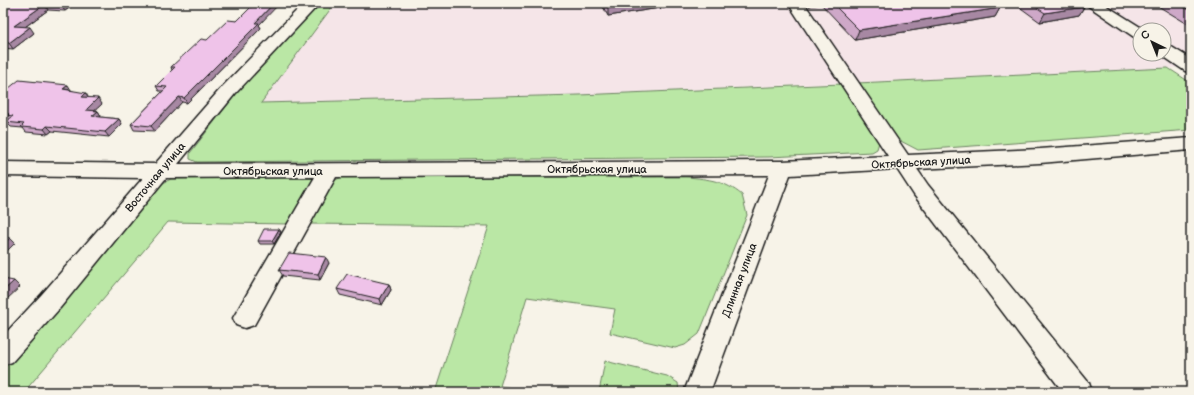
<svg xmlns="http://www.w3.org/2000/svg" width="1194" height="395" viewBox="0 0 1194 395" font-family="'Balsamiq Sans',sans-serif">
<style>
.built{fill:#f5e5e8;fill-rule:evenodd}
.green{fill:#bae7a5;stroke:#6b8260}
.lines{fill:none;stroke-linecap:round;stroke-linejoin:round}
.minor-casing{stroke:#1c1c1c;stroke-width:3}
.minor{fill:#f7f3e8;fill-rule:evenodd}
.wall{fill:#cea8c8;stroke:#1c1c1c}
.shaded-wall{fill:#a788a3;stroke:#1c1c1c}
.building{fill:#efc3e9;stroke:#1c1c1c}
.labels{text-anchor:middle;stroke-width:3;stroke-linejoin:round;paint-order:stroke}
.street-label{font-size:11px;fill:#1c1c1c;stroke:#f7f3e8}
</style>
<rect width="100%" height="100%" fill="#f7f3e8"/>
<filter id="ink" filterUnits="userSpaceOnUse"><feTurbulence type="fractalNoise" baseFrequency=".025" numOctaves="2"/><feDisplacementMap in="SourceGraphic" scale="8" xChannelSelector="R" yChannelSelector="G"/><feConvolveMatrix kernelMatrix="1 2 1 2 8 2 1 2 1" color-interpolation-filters="sRGB"/></filter>
<g filter="url(#ink)">
<!-- built -->
<path class="built" d="M 335,3 L 1191,3 L 1191,67 L 579,95 L 260,103 ZM 1140,30 L 1164,30 L 1164,54 L 1140,54 Z"/>
<!-- green -->
<g class="green">
<path d="M 316,3 L 335,3 L 261,103 L 579,95 L 842,84 L 879,142 L 877,149 L 872,152 L 769,157 L 197,162 L 190,159 L 190,153 L 239,90 Z"/>
<path d="M 1168,68 L 1191,83 L 1191,130 L 918,150 L 895,138 L 857,83 Z"/>
<path d="M 313,177 L 314,182 L 288,224 L 168,222 L 24,392 L 3,392 L 3,361 L 157,186 L 171,179 Z"/>
<path d="M 342,177 L 687,177 C 709,179 725,181 742,195 L 747,215 L 699,334 L 685,345 L 675,348 L 610,333 L 615,309 L 527,297 L 500,386 L 539,392 L 435,392 L 489,226 L 308,224 L 333,181 Z"/>
<path d="M 605,361 L 667,376 L 678,383 L 679,392 L 599,392 Z"/>
</g>
<g class="lines">
<!-- minor casing -->
<g class="minor-casing">
<g id="minor">
<path d="M 304,3 L 320,3 L 235,94 L 178,164 L 782,161 L 888,156 L 788,3 L 804,3 L 908,155 L 1040,149 L 1191,138 L 1191,150 L 1040,163 L 917,169 L 928,185 L 1089,383 L 1092,392 L 1063,392 L 914,195 L 897,169 L 790,175 L 710,392 L 684,392 L 769,175 L 336,177 L 254,325 L 245,328 L 236,325 L 233,318 L 315,177 L 166,178 L 60,308 L 12,362 L 3,365 L 3,336 L 42,294 L 143,178 L 3,176 L 3,162 L 155,164 L 223,86 Z"/>
<path d="M 1084,3 L 1102,3 L 1145,30 L 1140,30 L 1140,39 L 1134,37 Z"/>
<path d="M 1164,44 L 1170,46 L 1191,59 L 1191,72 L 1185,71 L 1160,54 L 1164,54 Z"/>
</g>
</g>
<!-- minor -->
<use href="#minor" class="minor"/>
</g>
<!-- wall -->
<g class="wall">
<path d="M 22,3 L 76,3 L 65,11 L 48,10 L 25,27 L 34,33 L 13,49 L 3,48 L 3,4 L 21,4 Z"/>
<path d="M 601,3 L 666,3 L 666,7 L 608,16 Z"/>
<path d="M 806,3 L 993,3 L 1000,8 L 995,17 L 855,40 L 821,4 L 809,6 Z"/>
<path d="M 1014,3 L 1078,3 L 1084,7 L 1079,15 L 1040,22 Z"/>
<path d="M 1153,3 L 1191,3 L 1191,26 Z"/>
<path d="M 259,25 L 261,28 L 187,103 L 182,102 L 155,131 L 134,130 L 131,124 L 163,91 L 159,91 L 156,86 L 172,70 L 171,67 L 207,40 Z"/>
<path d="M 71,90 L 102,104 L 95,110 L 98,111 L 101,116 L 100,117 L 119,119 L 122,124 L 109,137 L 52,131 L 48,134 L 26,132 L 23,128 L 11,127 L 6,122 L 9,119 L 3,118 L 3,93 Z"/>
<path d="M 279,229 L 281,232 L 274,244 L 260,244 L 258,241 Z"/>
<path d="M 329,263 L 320,280 L 283,276 L 279,270 Z"/>
<path d="M 389,284 L 391,290 L 382,305 L 340,295 L 337,289 Z"/>
</g>
<!-- shaded-wall -->
<g class="shaded-wall">
<path d="M 65,3 L 76,3 L 65,11 L 61,6 Z"/>
<path d="M 274,3 L 280,3 L 259,25 L 261,28 L 187,103 L 184,98 Z"/>
<path d="M 644,3 L 666,3 L 666,7 L 608,16 L 608,8 Z"/>
<path d="M 810,3 L 822,3 L 821,4 L 809,6 Z"/>
<path d="M 45,4 L 48,10 L 18,32 L 14,26 Z"/>
<path d="M 1084,7 L 1079,15 L 1040,22 L 1045,13 Z"/>
<path d="M 1000,8 L 995,17 L 855,40 L 859,30 Z"/>
<path d="M 30,27 L 34,33 L 13,49 L 9,43 Z"/>
<path d="M 68,85 L 71,90 L 63,89 Z"/>
<path d="M 86,93 L 89,99 L 82,97 Z"/>
<path d="M 179,97 L 182,102 L 155,131 L 151,126 Z"/>
<path d="M 98,98 L 102,104 L 90,115 L 86,110 Z"/>
<path d="M 98,111 L 101,116 L 96,121 L 92,116 Z"/>
<path d="M 119,119 L 122,124 L 109,137 L 105,132 Z"/>
<path d="M 47,126 L 52,131 L 48,134 L 44,129 Z"/>
<path d="M 279,229 L 281,232 L 274,244 L 272,241 Z"/>
<path d="M 10,238 L 15,243 L 3,255 L 3,245 Z"/>
<path d="M 326,257 L 329,263 L 320,280 L 318,274 Z"/>
<path d="M 14,281 L 20,287 L 6,300 L 3,297 L 3,291 Z"/>
<path d="M 389,284 L 391,290 L 382,305 L 380,299 Z"/>
</g>
<!-- building -->
<g class="building">
<path d="M 5,3 L 21,4 L 22,3 L 65,3 L 61,6 L 45,4 L 14,26 L 30,27 L 9,43 L 3,42 L 3,4 Z"/>
<path d="M 255,3 L 274,3 L 255,23 L 259,23 L 184,98 L 179,97 L 151,126 L 131,124 L 167,87 L 156,86 L 175,67 L 171,67 L 201,39 L 207,40 L 228,20 L 237,21 Z"/>
<path d="M 605,3 L 644,3 L 608,8 Z"/>
<path d="M 832,3 L 993,3 L 1000,8 L 859,30 Z"/>
<path d="M 1030,3 L 1078,3 L 1084,7 L 1045,13 Z"/>
<path d="M 1177,3 L 1191,3 L 1191,11 Z"/>
<path d="M 19,80 L 68,85 L 63,89 L 86,93 L 82,97 L 98,98 L 86,110 L 98,111 L 92,116 L 119,119 L 105,132 L 47,126 L 44,129 L 21,127 L 24,124 L 6,122 L 13,116 L 6,115 L 9,114 L 3,113 L 3,93 Z"/>
<path d="M 264,229 L 279,229 L 272,241 L 258,241 Z"/>
<path d="M 3,237 L 10,238 L 3,245 Z"/>
<path d="M 289,253 L 326,257 L 318,274 L 279,270 Z"/>
<path d="M 347,274 L 389,284 L 380,299 L 337,289 Z"/>
<path d="M 3,279 L 14,281 L 3,291 Z"/>
</g>
</g>
<g class="labels">
<!-- street labels -->
<g class="street-label">
<text transform="translate(921 162) rotate(-3)" y="4">Октябрьская улица</text>
<text x="597" y="173">Октябрьская улица</text>
<text x="273" y="175">Октябрьская улица</text>
<text transform="translate(155 177) rotate(-50)" y="4">Восточная улица</text>
<text transform="translate(739 280) rotate(-69)" y="4">Длинная улица</text>
</g>
</g>
<!-- margin -->
<rect width="1194" height="395" fill="none" stroke="#f7f3e8" stroke-width="16"/>
<rect x="8" y="8" width="1178" height="379" fill="none" stroke="#1c1c1c" stroke-width="1.5" filter="url(#ink)"/>
<!-- north arrow -->
<g transform="translate(1152 42) rotate(317)"><circle r="19" fill="#f7f3e8" stroke="#9f9d96"/>
<path d="M0-3L7 15L0 10L-7 15Z" fill="#1c1c1c"/>
<text y="-6" font-size="11" font-weight="bold" text-anchor="middle" fill="#1c1c1c">С</text>
</g>
</svg>
